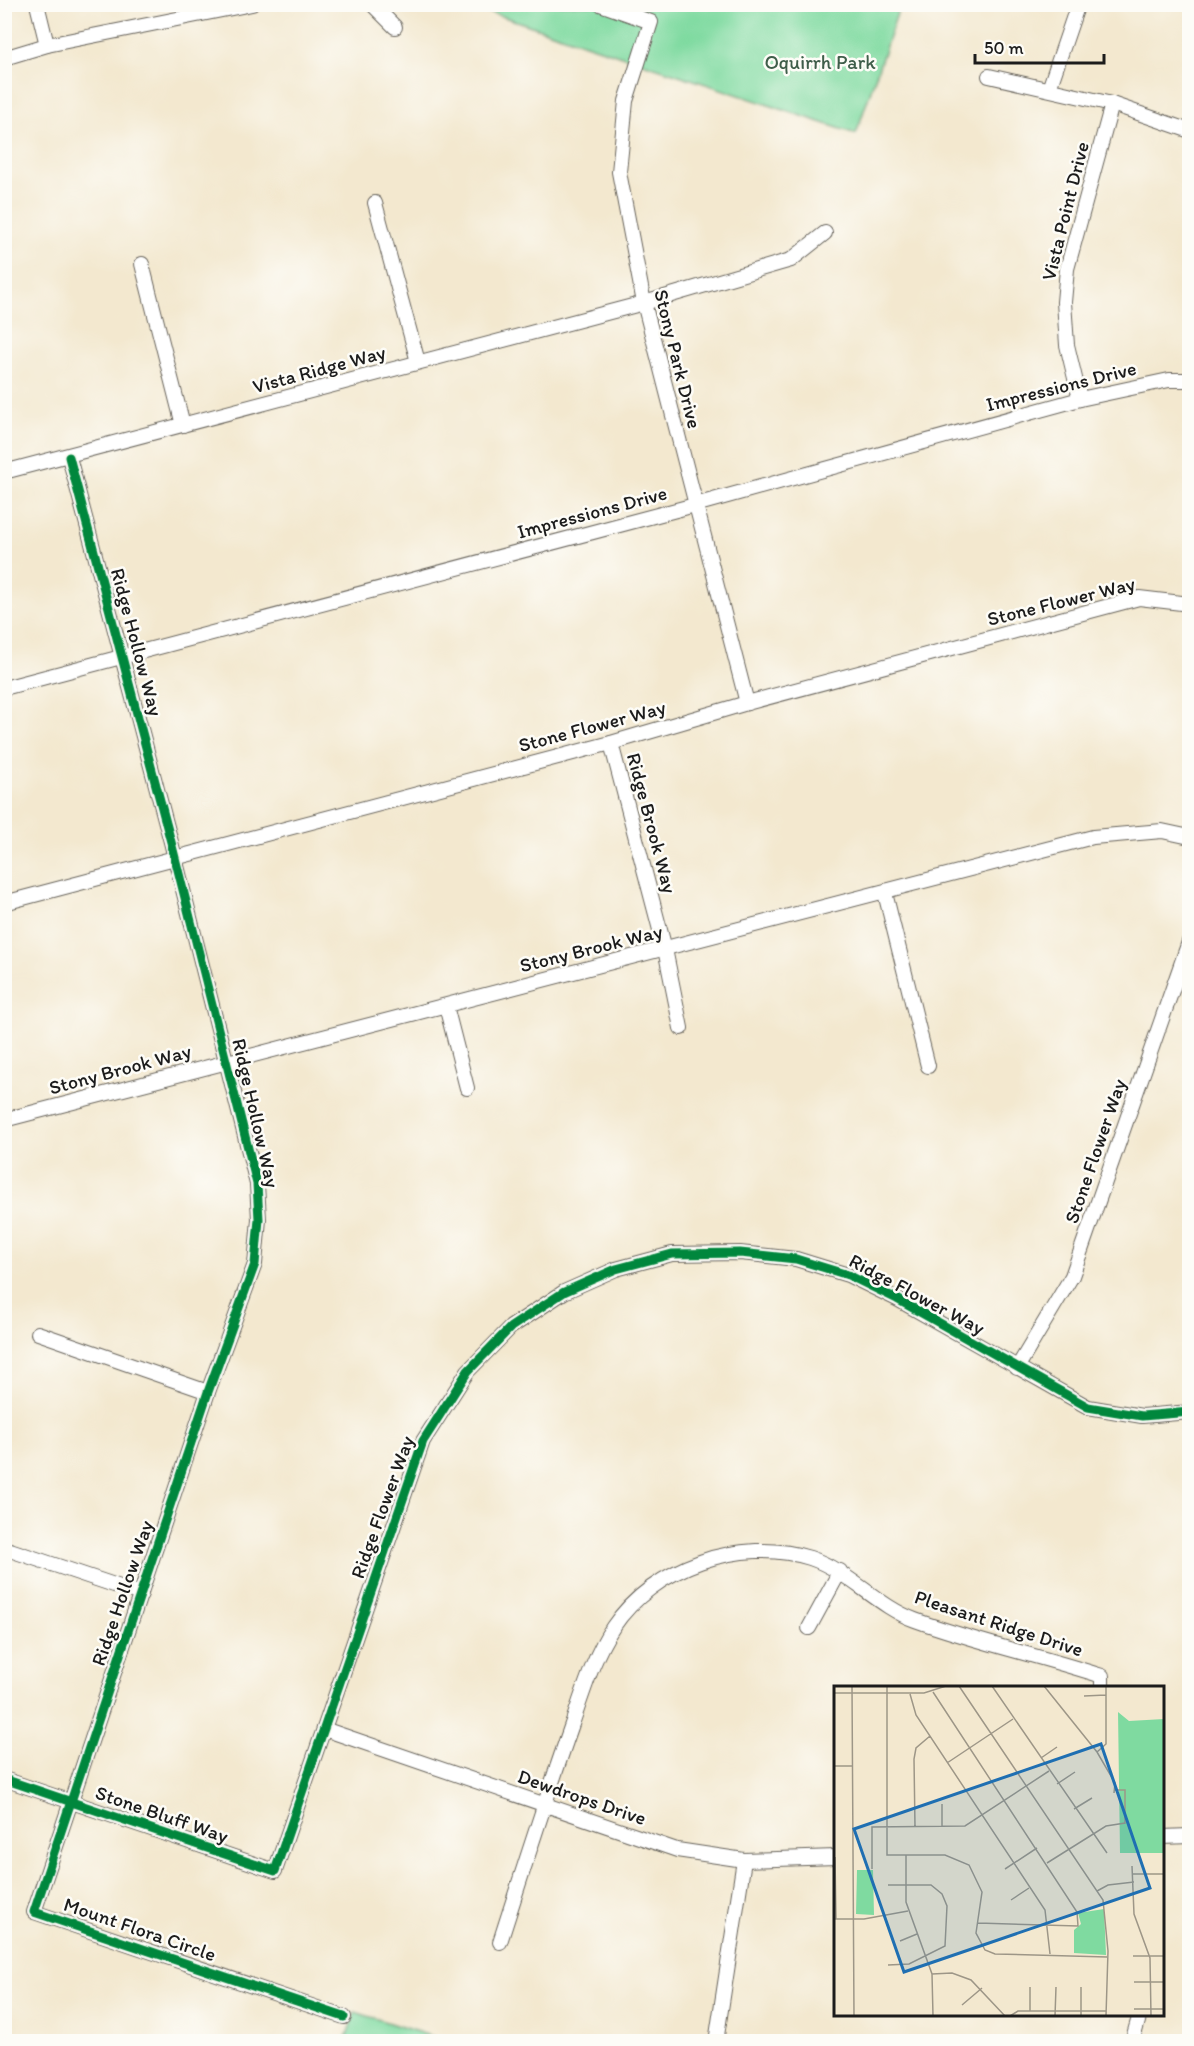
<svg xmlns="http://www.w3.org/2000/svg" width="1194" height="2046" viewBox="0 0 1194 2046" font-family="Itim,sans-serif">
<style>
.green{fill:#7fdaa0;stroke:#4e7b5e;stroke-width:1.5}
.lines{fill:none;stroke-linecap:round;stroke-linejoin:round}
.street-casing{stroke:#67635b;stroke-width:16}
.street{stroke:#fff;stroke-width:14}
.cycleway-casing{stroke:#fdfcf7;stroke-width:13}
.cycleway{stroke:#00873e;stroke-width:9}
.labels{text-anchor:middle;stroke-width:5;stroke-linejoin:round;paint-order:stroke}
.park-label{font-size:20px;fill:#3f5e4a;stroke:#fdfcf7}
.street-label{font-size:20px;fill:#1c1c1c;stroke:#fdfcf7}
.inset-road{fill:none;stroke:#9d9687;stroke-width:1.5}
.view{fill:#1f6fb2;fill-opacity:0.15;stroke:#1f6fb2;stroke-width:3}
.inset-edge{fill:none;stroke:#1c1c1c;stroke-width:3}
</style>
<rect width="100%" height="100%" fill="#fdfcf7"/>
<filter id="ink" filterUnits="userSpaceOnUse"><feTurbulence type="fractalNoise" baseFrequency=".0167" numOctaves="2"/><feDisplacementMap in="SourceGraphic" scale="12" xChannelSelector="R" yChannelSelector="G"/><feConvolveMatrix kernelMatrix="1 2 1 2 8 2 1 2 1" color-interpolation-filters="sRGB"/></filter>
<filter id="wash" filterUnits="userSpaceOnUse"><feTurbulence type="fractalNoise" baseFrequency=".008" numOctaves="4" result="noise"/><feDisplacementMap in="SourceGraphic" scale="24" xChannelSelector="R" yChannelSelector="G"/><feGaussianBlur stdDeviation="1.35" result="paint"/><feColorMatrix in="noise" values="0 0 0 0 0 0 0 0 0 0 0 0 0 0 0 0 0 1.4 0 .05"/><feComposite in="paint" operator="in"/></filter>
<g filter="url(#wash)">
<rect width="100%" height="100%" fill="#f3e8cf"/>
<!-- green -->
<g class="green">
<path d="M 468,5 L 900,5 L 856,134 Z"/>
<path d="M 355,2012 L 446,2041 L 345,2041 Z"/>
</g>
</g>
<g filter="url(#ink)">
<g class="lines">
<!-- street casing -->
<g class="street-casing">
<g id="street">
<path d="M 37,4 L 47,45"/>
<path d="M 372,4 L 395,27"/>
<path d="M 600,4 L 651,22 L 626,101 L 619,172 L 644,303 L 747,703"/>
<path d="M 4,58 L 47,45 L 252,4"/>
<path d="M 989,76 L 1112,104 L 1190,131"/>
<path d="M 1049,89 L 1078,4"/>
<path d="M 375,203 L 418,362"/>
<path d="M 142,264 L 183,425"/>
<path d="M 1080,399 L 1067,345 L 1064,302 L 1067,269 L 1112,104"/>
<path d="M 69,457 L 171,842 L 257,1184 L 259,1219 L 255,1264 L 208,1392 L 34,1912 L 344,2017"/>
<path d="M 4,472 L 644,303 L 791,260 L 825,233"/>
<path d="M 4,688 L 695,505 L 1080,399 L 1169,380 L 1190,380"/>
<path d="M 611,743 L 665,949 L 681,1028"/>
<path d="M 885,893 L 928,1066"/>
<path d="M 4,903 L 611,743 L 747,703 L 1139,598 L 1190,604"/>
<path d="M 446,1006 L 467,1088"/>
<path d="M 4,1120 L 1093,837 L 1162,831 L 1190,837"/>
<path d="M 38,1333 L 208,1392"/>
<path d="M 1017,1368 L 1072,1276 L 1190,939"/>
<path d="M 4,1548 L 141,1594"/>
<path d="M 809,1628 L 840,1571"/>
<path d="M 324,1729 L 677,1850 L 744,1860 L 836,1857"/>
<path d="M 4,1779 L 275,1871 L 423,1441 L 468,1371 L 511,1327 L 564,1292 L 616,1269 L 672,1254 L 740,1253 L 796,1259 L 848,1275 L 897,1299 L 1088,1407 L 1142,1416 L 1190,1412"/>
<path d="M 1162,1837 L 1190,1836"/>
<path d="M 500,1942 C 523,1870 546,1798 571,1727 C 583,1693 593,1657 613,1627 C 653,1567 741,1536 810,1558 C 849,1571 877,1606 915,1620 C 976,1642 1040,1656 1102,1676 L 1102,1688"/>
<path d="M 716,2042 L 744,1860"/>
<path d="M 1132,2042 L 1140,2014"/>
</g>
</g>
<!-- street -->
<use href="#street" class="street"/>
<!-- cycleway casing -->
<g class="cycleway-casing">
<g id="cycleway">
<path d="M 69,457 L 171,842 L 257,1184 L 259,1219 L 255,1264 L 208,1392 L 34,1912 L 344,2017"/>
<path d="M 4,1779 L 275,1871 L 423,1441 L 468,1371 L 511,1327 L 564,1292 L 616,1269 L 672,1254 L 740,1253 L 796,1259 L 848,1275 L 897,1299 L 1088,1407 L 1142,1416 L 1190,1412"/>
</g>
</g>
<!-- cycleway -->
<use href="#cycleway" class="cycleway"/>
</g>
</g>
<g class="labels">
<!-- park labels -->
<g class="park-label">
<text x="820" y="69">Oquirrh Park</text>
</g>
<!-- street labels -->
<g class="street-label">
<text transform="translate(1065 211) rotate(-76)" y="7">Vista Point Drive</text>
<text transform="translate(678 359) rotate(76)" y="7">Stony Park Drive</text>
<text transform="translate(319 369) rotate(-15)" y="7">Vista Ridge Way</text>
<text transform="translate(1061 386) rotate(-14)" y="7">Impressions Drive</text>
<text transform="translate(592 512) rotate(-15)" y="7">Impressions Drive</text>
<text transform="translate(1061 601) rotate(-14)" y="7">Stone Flower Way</text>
<text transform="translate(137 642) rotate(75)" y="7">Ridge Hollow Way</text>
<text transform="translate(592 726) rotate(-15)" y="7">Stone Flower Way</text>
<text transform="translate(652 823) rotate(75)" y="7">Ridge Brook Way</text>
<text transform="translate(591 948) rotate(-14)" y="7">Stony Brook Way</text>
<text transform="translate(120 1069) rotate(-15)" y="7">Stony Brook Way</text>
<text transform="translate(256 1113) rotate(77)" y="7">Ridge Hollow Way</text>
<text transform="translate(1095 1151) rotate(-71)" y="7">Stone Flower Way</text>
<text transform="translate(917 1294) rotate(28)" y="7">Ridge Flower Way</text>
<text transform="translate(382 1507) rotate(-70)" y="7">Ridge Flower Way</text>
<text transform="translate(122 1593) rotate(-71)" y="7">Ridge Hollow Way</text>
<text transform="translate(999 1623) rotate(18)" y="7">Pleasant Ridge Drive</text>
<text transform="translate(582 1797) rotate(19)" y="7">Dewdrops Drive</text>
<text transform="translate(162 1814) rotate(19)" y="7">Stone Bluff Way</text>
<text transform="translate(140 1929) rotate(19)" y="7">Mount Flora Circle</text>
</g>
</g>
<!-- overview -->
<g transform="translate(834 1686)">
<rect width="330" height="330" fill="#f3e8cf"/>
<path d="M 284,26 L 295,35 L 330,33 L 330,167 L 286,167 ZM 23,184 L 39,184 L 40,229 L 22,228 ZM 270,223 L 272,269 L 240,267 L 240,244 L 247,238 L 244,227 Z" fill="#7fdaa0"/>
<path class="inset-road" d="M 18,0 L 20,330M 53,0 L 53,169 L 111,169 L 135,179 L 148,206 L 142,247 L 151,264 L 161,268 L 273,271M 125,0 L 269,214 L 274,265 L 272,330M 158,0 L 273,167M 210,0 L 263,66 L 281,97 L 280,107M 99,6 L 243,226 L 244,240 L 144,237M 0,7 L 90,7 L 112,0M 76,8 L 82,29 L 211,224 L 216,268M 250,10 L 272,9M 263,66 L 272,58 L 272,0M 207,72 L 223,61M 113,77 L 179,33M 0,80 L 19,80M 223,98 L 241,86M 240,123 L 258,112M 108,140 L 108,118M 81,141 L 80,73 L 82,62 L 96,50M 72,169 L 72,216 L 98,288 L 99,330M 1,171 L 2,233M 213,177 L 272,140 L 291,137 L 291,104 L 281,104M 298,180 L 300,228 L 316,272 L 317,330M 38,183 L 38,141 L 131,140 L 215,85M 171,183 L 203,162M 299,188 L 330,188M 54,199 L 97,199 L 108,208 L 113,220 L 111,260 L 75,278 L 54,279M 263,205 L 274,199 L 300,196M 177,214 L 195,202M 0,233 L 30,233 L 74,225M 66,255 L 83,248M 299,270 L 330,270M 98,288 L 118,287 L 137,294 L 171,330M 300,296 L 330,296M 196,301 L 196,325M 128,319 L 148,302M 300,323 L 330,323M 176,330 L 184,325 L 272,325M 221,330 L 222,301M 247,330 L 247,301"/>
<path class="view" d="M 267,58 L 316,202 L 70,286 L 20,143 Z"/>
<rect width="330" height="330" class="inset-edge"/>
</g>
<!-- margin -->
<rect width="1194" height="2046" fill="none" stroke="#fdfcf7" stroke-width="24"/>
<!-- scale -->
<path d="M975 54v9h129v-9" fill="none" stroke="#1c1c1c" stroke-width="3"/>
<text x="984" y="54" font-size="18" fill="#1c1c1c" stroke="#fdfcf7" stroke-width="4.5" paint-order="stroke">50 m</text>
</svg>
